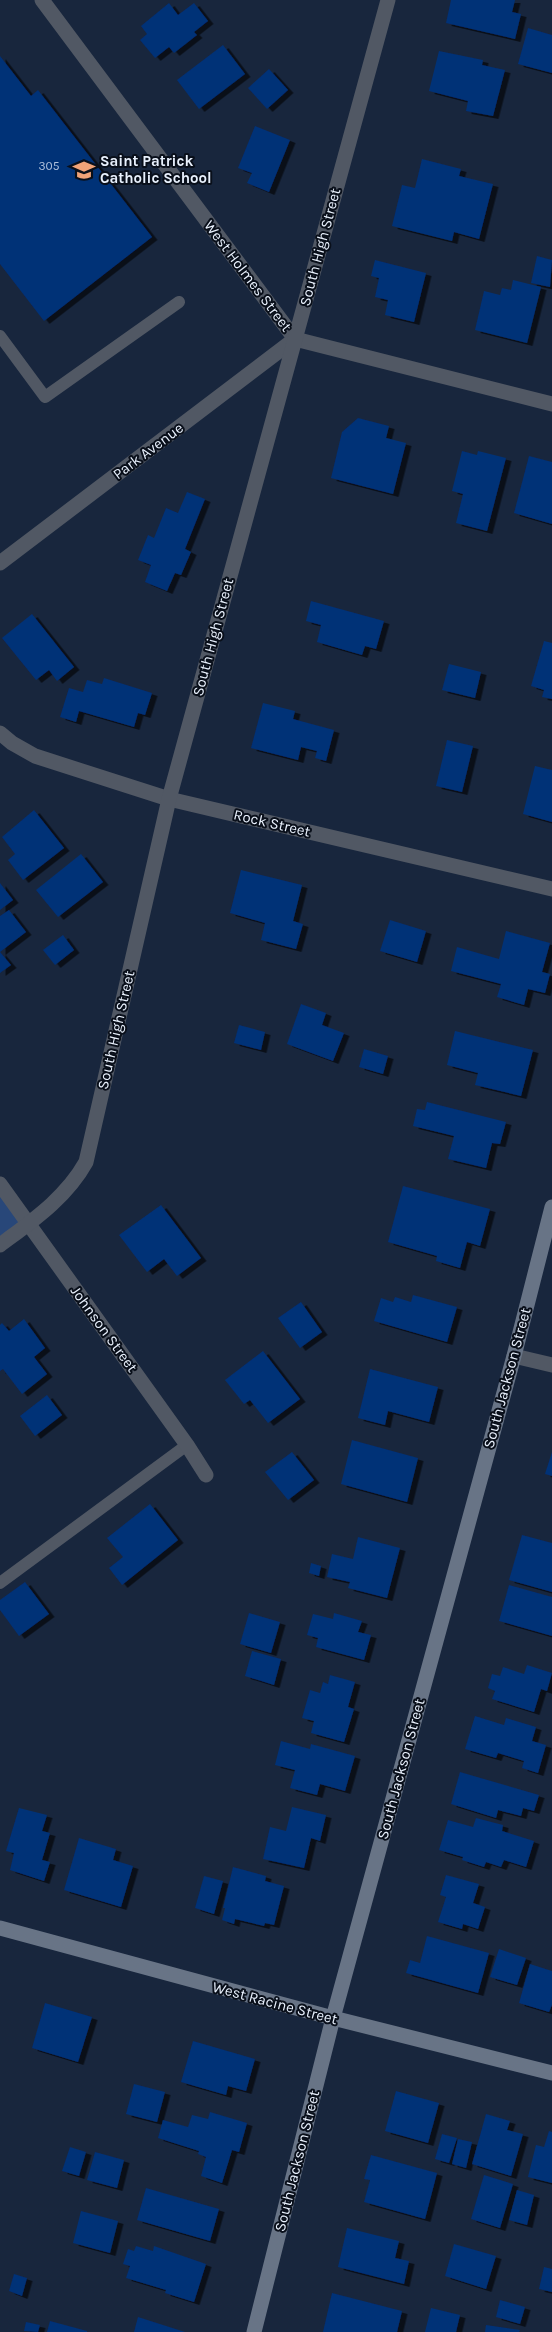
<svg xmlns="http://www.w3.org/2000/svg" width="552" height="2332" viewBox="0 0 552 2332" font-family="Karla,sans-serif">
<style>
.green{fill:#284779}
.building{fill:#013077;filter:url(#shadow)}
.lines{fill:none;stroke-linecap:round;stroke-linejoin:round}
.lane{stroke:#515864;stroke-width:12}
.street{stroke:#515864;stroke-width:15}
.secondary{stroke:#687486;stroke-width:15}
.labels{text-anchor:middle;stroke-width:4;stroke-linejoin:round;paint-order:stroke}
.number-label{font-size:12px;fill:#afc1dc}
.poi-label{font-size:15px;font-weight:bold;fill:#e9f1fd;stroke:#090f1a;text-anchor:start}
.street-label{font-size:15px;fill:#e9f1fd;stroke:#090f1a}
</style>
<defs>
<filter id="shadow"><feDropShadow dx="5.5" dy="3" stdDeviation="0" flood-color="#0009"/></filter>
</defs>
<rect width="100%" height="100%" fill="#18263d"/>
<!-- green -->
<path class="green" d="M 0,1184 L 28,1224 L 0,1245 Z"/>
<!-- building -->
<g class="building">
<path d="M 451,0 L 515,0 L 512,12 L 521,14 L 515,39 L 446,23 Z"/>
<path d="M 169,3 L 178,15 L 194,3 L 208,21 L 194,32 L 197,35 L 174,53 L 169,47 L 155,58 L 140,40 L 147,34 L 141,26 Z"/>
<path d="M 528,28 L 552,35 L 552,73 L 518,64 Z"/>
<path d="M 223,45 L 245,74 L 199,109 L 177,80 Z"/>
<path d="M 439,51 L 483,60 L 482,65 L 505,70 L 493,116 L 466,111 L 468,101 L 429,91 Z"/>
<path d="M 0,56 L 31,96 L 38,90 L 152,237 L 44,321 L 0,264 Z"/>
<path d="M 269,69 L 288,90 L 267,109 L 248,88 Z"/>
<path d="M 255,126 L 290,140 L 269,192 L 247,183 L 252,173 L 238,168 Z"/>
<path d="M 422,159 L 461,169 L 459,176 L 493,184 L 479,239 L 454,232 L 452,241 L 392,226 L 402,185 L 415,188 Z"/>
<path d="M 537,256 L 552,260 L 550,287 L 531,283 Z"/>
<path d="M 375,260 L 426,273 L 414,322 L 385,315 L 388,300 L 375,297 L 379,278 L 371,276 Z"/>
<path d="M 513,280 L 541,287 L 527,343 L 475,330 L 484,291 L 500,295 L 502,288 L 511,290 Z"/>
<path d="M 358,418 L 389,426 L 386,438 L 406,443 L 393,494 L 331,478 L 342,432 Z"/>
<path d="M 462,451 L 477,455 L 478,451 L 506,458 L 487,531 L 456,523 L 463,494 L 452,491 Z"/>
<path d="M 529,456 L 552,462 L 552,524 L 514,513 Z"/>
<path d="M 187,492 L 205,499 L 185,549 L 191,552 L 181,575 L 175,573 L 167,591 L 145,582 L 151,565 L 138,560 L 148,535 L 154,538 L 166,508 L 178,513 Z"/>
<path d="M 311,601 L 384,621 L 376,649 L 365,646 L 362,655 L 317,642 L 321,625 L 306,621 Z"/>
<path d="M 32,614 L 74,667 L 57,681 L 49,670 L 36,680 L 2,638 Z"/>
<path d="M 544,641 L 552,643 L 552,699 L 542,697 L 544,690 L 531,686 Z"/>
<path d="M 449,664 L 481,672 L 475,698 L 442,690 Z"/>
<path d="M 104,678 L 152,693 L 145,715 L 138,713 L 134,727 L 79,711 L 76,722 L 60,717 L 69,688 L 83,692 L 87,680 L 102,684 Z"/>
<path d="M 263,703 L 295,711 L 293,719 L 334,730 L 326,761 L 315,758 L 317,751 L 301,747 L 298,760 L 251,748 Z"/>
<path d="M 447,740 L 473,746 L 462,792 L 436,786 Z"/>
<path d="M 535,766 L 552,770 L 552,822 L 523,814 Z"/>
<path d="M 34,810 L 64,848 L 23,880 L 8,860 L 15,854 L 2,837 Z"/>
<path d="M 81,854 L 103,882 L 58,917 L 36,890 Z"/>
<path d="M 241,870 L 302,885 L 293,921 L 303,924 L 296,949 L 261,940 L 265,923 L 230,913 Z"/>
<path d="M 0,883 L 13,900 L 0,910 Z"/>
<path d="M 9,910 L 26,932 L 0,952 L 11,965 L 0,973 L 0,916 Z"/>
<path d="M 390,920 L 426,931 L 417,962 L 380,951 Z"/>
<path d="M 506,931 L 550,943 L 542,972 L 550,974 L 545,993 L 528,989 L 524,1005 L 497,997 L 501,984 L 451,971 L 457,947 L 499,959 Z"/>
<path d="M 63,935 L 74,950 L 55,965 L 43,950 Z"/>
<path d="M 301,1004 L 326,1013 L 322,1025 L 344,1033 L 333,1061 L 287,1044 Z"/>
<path d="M 239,1025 L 265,1032 L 261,1050 L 234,1043 Z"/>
<path d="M 455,1031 L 533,1050 L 521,1096 L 475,1085 L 478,1073 L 447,1065 Z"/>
<path d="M 364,1049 L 388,1056 L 383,1074 L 359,1067 Z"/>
<path d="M 427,1102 L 506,1122 L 500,1144 L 492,1143 L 486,1168 L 448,1159 L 454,1136 L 413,1126 L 417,1109 L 425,1110 Z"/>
<path d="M 403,1186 L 490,1209 L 480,1246 L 467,1242 L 460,1268 L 436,1261 L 437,1256 L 388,1242 Z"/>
<path d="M 161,1205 L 201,1258 L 177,1276 L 164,1259 L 147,1272 L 119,1235 Z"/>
<path d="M 413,1295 L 457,1307 L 447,1342 L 374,1321 L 381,1298 L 393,1302 L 395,1297 L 411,1302 Z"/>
<path d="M 301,1302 L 322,1332 L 300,1348 L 278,1318 Z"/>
<path d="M 24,1319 L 45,1348 L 34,1357 L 47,1374 L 22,1394 L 3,1369 L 0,1371 L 0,1325 L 2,1323 L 9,1331 Z"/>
<path d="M 263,1351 L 300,1399 L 268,1423 L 250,1400 L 244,1404 L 225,1380 Z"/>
<path d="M 370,1369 L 438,1387 L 429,1422 L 388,1411 L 385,1425 L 358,1418 Z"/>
<path d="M 47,1395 L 62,1415 L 35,1436 L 20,1416 Z"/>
<path d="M 352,1440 L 418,1458 L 407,1502 L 341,1484 Z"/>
<path d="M 292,1452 L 314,1480 L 288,1500 L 265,1472 Z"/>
<path d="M 552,1452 L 552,1476 L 545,1474 Z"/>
<path d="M 150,1504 L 178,1540 L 122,1585 L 109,1568 L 123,1557 L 107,1538 Z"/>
<path d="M 522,1535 L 552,1543 L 552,1592 L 509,1580 Z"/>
<path d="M 358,1537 L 400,1548 L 387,1598 L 348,1588 L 350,1582 L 327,1577 L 332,1554 L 353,1559 Z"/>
<path d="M 311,1563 L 321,1566 L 319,1576 L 309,1573 Z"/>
<path d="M 25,1582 L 49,1614 L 19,1636 L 0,1610 L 0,1600 Z"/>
<path d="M 509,1585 L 552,1597 L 552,1636 L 499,1621 Z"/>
<path d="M 249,1613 L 280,1622 L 271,1653 L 240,1644 Z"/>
<path d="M 334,1613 L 362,1621 L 358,1632 L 371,1635 L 364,1660 L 316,1647 L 318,1638 L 307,1635 L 313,1614 L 333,1619 Z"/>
<path d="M 252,1651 L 281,1659 L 274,1685 L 245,1676 Z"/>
<path d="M 527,1665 L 552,1673 L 547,1691 L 541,1689 L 534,1712 L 492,1699 L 495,1691 L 488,1688 L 492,1674 L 500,1676 L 503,1667 L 524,1674 Z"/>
<path d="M 330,1675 L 355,1682 L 348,1707 L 354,1709 L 344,1742 L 311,1733 L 314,1721 L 302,1718 L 310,1690 L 320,1693 L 323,1682 L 328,1684 Z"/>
<path d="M 475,1716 L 504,1725 L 506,1718 L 536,1727 L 532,1741 L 546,1745 L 538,1773 L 522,1768 L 524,1761 L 498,1753 L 496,1758 L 465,1749 Z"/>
<path d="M 281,1741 L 310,1749 L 311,1744 L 355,1756 L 345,1791 L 320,1784 L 317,1795 L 290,1788 L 295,1770 L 275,1765 Z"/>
<path d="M 460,1772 L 539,1795 L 534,1811 L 523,1808 L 521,1816 L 498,1810 L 496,1818 L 451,1804 Z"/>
<path d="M 292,1807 L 326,1815 L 320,1841 L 311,1838 L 304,1868 L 263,1859 L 270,1827 L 286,1831 Z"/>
<path d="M 19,1808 L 47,1815 L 42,1831 L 50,1833 L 42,1860 L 50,1862 L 44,1881 L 10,1870 L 14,1853 L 6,1851 Z"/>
<path d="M 476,1818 L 503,1825 L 502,1831 L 534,1841 L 526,1867 L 504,1860 L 501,1867 L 486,1862 L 484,1867 L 462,1860 L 463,1857 L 439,1850 L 448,1820 L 473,1827 Z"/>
<path d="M 79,1838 L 116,1849 L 113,1860 L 133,1866 L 121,1907 L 64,1890 Z"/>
<path d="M 233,1867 L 266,1876 L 265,1881 L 284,1886 L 274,1925 L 265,1923 L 264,1926 L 235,1919 L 234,1924 L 222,1920 L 225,1908 L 223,1908 Z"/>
<path d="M 446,1875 L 479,1884 L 473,1903 L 485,1907 L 478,1929 L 463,1924 L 462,1929 L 438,1922 L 446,1897 L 440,1895 Z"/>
<path d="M 204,1876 L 223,1881 L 214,1914 L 195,1908 Z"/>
<path d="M 427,1936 L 489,1953 L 478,1993 L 406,1973 L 410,1960 L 420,1963 Z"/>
<path d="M 499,1949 L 526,1958 L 517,1985 L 490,1977 Z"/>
<path d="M 530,1964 L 552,1971 L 552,2005 L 549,2012 L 519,2003 Z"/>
<path d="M 45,2003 L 92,2017 L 78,2062 L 32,2048 Z"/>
<path d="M 193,2041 L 255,2059 L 246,2091 L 228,2086 L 226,2095 L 181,2082 Z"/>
<path d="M 134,2084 L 165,2092 L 157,2122 L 126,2114 Z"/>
<path d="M 396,2091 L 439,2103 L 428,2143 L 385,2131 Z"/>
<path d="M 210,2112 L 247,2123 L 239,2152 L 232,2150 L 222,2183 L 201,2176 L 206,2157 L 198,2154 L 199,2151 L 158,2138 L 163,2120 L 188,2127 L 192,2115 L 208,2119 Z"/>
<path d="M 486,2114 L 510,2121 L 507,2130 L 523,2134 L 511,2176 L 472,2164 Z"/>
<path d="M 549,2131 L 552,2132 L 552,2183 L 528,2177 L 536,2145 L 544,2147 Z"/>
<path d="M 442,2134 L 457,2138 L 449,2163 L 435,2159 Z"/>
<path d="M 458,2139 L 472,2142 L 466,2168 L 452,2164 Z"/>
<path d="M 70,2147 L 86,2152 L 79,2176 L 62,2171 Z"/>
<path d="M 95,2152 L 124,2160 L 117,2188 L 87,2180 Z"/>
<path d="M 371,2155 L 437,2173 L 425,2219 L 364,2202 L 370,2180 L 364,2179 Z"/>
<path d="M 484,2175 L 513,2184 L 500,2228 L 471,2219 Z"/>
<path d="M 146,2188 L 219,2209 L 210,2241 L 137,2220 Z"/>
<path d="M 517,2190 L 534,2195 L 527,2225 L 509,2220 Z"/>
<path d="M 81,2211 L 118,2221 L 110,2253 L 73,2243 Z"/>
<path d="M 347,2228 L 399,2241 L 395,2258 L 409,2261 L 404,2284 L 338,2267 Z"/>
<path d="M 454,2244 L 496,2256 L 486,2289 L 445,2276 Z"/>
<path d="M 136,2246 L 153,2251 L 154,2246 L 206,2264 L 194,2302 L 165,2293 L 166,2290 L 126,2278 L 130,2266 L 123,2264 L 128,2249 L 134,2251 Z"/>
<path d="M 544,2267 L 552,2269 L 552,2292 L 539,2289 Z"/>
<path d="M 14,2274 L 27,2278 L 22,2296 L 9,2291 Z"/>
<path d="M 332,2293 L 402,2311 L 397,2332 L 323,2332 Z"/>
<path d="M 500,2300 L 525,2307 L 520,2324 L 496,2317 Z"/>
<path d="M 431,2308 L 460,2315 L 456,2332 L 425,2332 Z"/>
<path d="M 138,2317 L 185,2332 L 134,2332 Z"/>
<path d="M 50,2321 L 87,2331 L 87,2332 L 47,2332 Z"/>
<path d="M 26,2322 L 40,2325 L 38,2332 L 24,2331 Z"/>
<path d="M 486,2325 L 520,2330 L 519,2332 L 485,2332 Z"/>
</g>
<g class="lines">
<!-- lane -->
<g class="lane">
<path d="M 0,336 L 45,397 L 179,302"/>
<path d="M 0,1583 L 187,1445"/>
</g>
<!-- street -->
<g class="street">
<path d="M 42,0 L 295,339 L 552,404"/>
<path d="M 0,563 L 295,339"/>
<path d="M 0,733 L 12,743 L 35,756 L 169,799 L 552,889"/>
<path d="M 0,1184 L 187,1445 L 206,1475"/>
<path d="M 0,1245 C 32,1221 66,1198 86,1162 L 169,799 L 388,0"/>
<path d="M 514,1356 L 552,1365"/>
</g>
<!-- secondary -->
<g class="secondary">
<path d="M 0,1928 L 333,2018 L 552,2073"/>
<path d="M 254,2332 L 333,2018 L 514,1356 L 552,1207"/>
</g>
</g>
<!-- icons -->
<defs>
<g id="school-bare" transform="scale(1.725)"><path d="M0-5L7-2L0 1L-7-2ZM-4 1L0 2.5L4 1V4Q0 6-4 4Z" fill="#f0a378" stroke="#090f1a" stroke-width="2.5" paint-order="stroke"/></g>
</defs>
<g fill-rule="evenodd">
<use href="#school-bare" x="84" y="170"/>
</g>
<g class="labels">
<!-- number labels -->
<g class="number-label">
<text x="49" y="170">305</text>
</g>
<!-- poi labels -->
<g class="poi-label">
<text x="100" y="166">Saint Patrick<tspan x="100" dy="17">Catholic School</tspan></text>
</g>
<!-- street labels -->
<g class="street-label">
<text transform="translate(320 247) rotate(-75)" y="5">South High Street</text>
<text transform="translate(248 276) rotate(53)" y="5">West Holmes Street</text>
<text transform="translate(148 451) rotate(-37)" y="5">Park Avenue</text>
<text transform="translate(213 637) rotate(-75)" y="5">South High Street</text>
<text transform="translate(272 823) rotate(13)" y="5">Rock Street</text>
<text transform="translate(116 1030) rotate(-77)" y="5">South High Street</text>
<text transform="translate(104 1329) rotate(54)" y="5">Johnson Street</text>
<text transform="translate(507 1378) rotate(-75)" y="5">South Jackson Street</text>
<text transform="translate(401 1769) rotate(-75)" y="5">South Jackson Street</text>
<text transform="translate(275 2003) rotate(15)" y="5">West Racine Street</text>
<text transform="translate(297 2161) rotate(-76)" y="5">South Jackson Street</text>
</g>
</g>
</svg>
